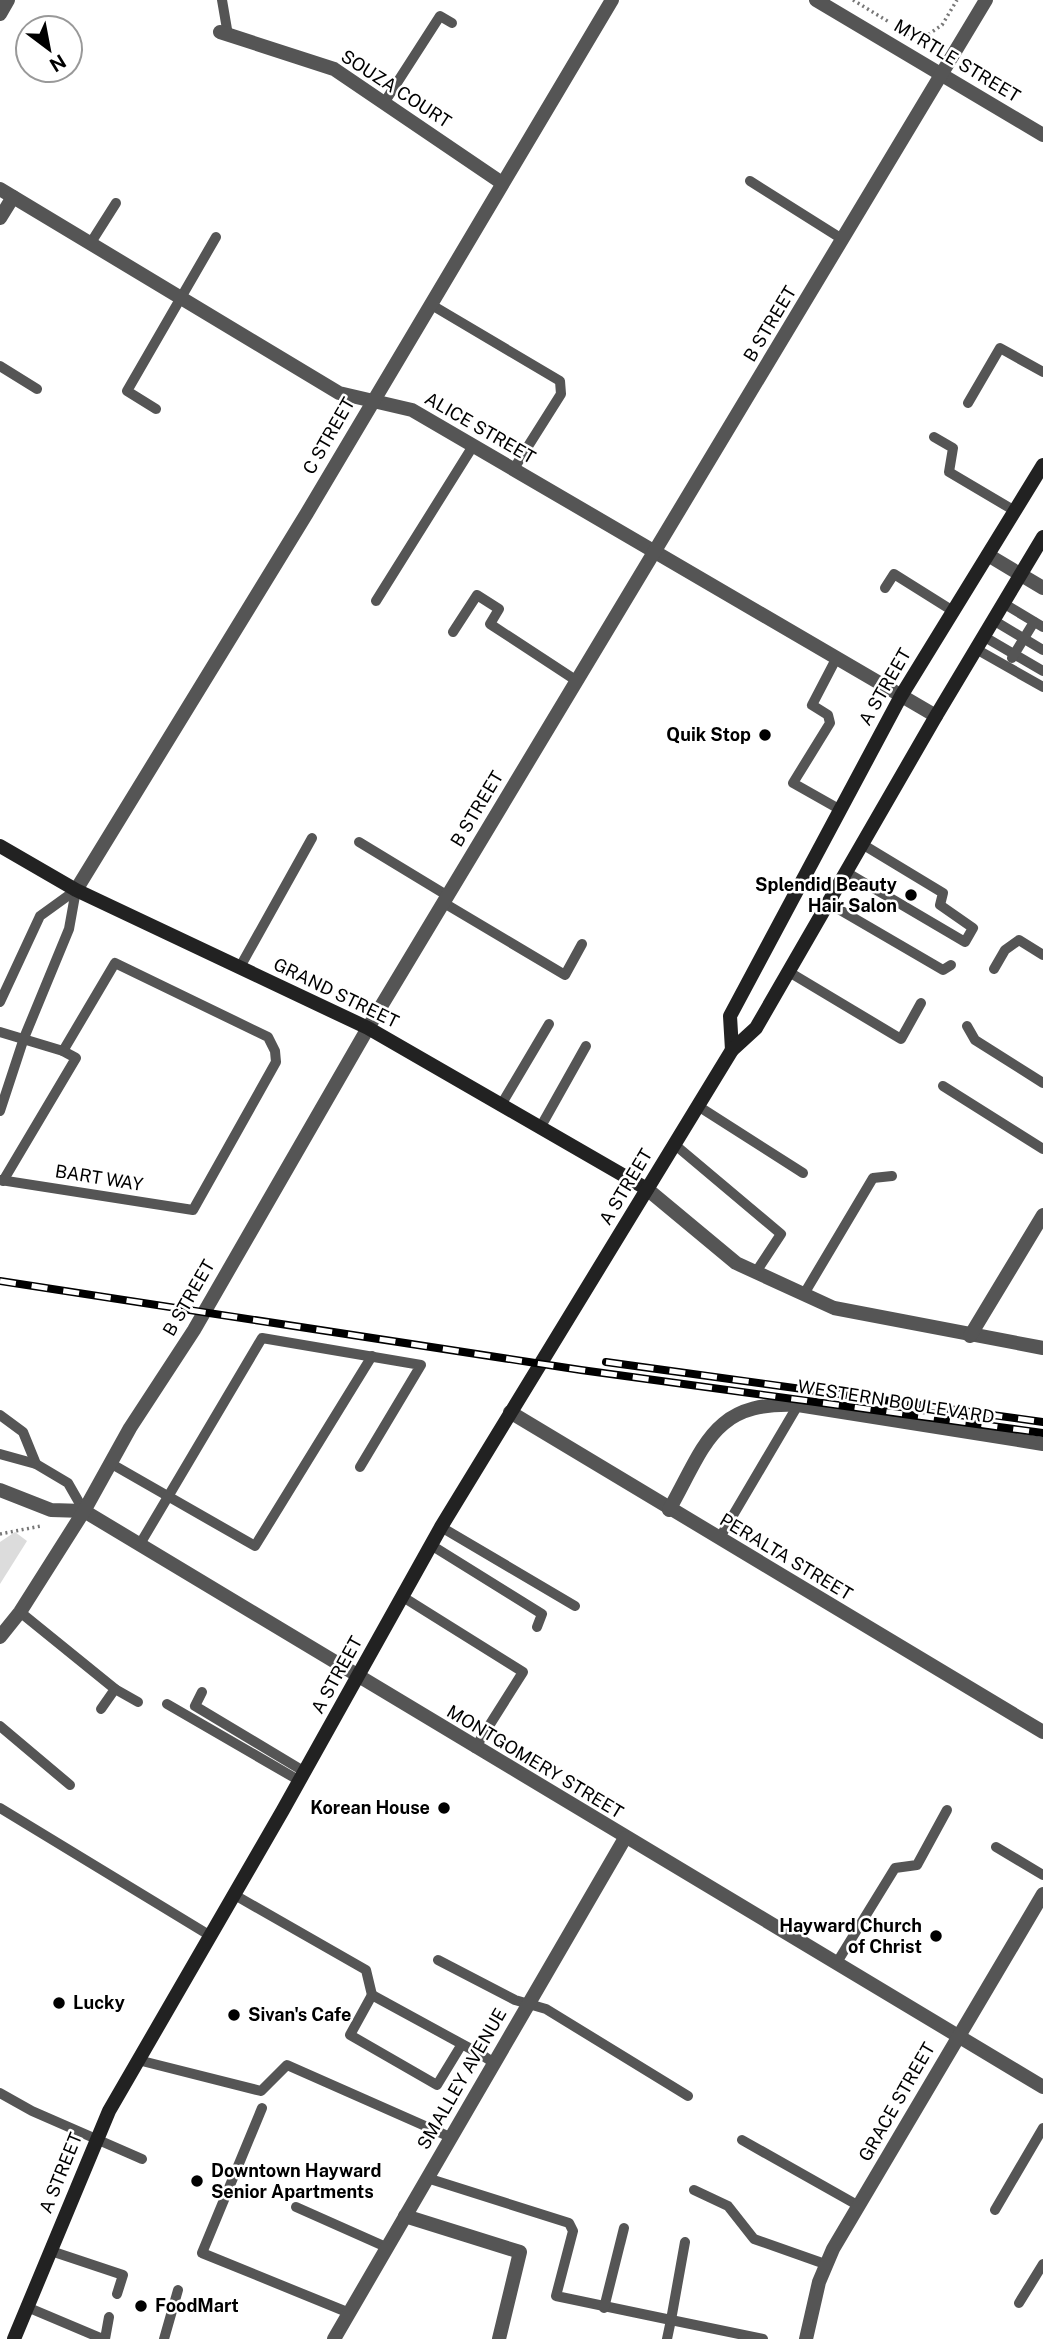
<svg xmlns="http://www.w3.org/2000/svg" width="1043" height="2339" viewBox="0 0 1043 2339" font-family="'Public Sans',sans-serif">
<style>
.green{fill:#dcdcdc}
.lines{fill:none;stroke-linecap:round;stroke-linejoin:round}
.path{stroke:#777;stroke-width:3.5;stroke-dasharray:2 3.5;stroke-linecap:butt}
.lane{stroke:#555;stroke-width:10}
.street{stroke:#555;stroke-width:14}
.secondary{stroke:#222;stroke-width:14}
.rail-casing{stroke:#000;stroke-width:8}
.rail{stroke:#fff;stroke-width:5;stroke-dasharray:16;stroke-linecap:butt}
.poi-dot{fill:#000;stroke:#fff;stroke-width:2.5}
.labels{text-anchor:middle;stroke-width:5;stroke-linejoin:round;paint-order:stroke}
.street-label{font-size:18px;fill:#000;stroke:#fff}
.poi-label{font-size:18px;font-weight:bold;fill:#000;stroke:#fff;text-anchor:end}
</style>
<rect width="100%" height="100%" fill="#fff"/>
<!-- green -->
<path class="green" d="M 15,1532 L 27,1541 L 0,1584 L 0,1542 Z"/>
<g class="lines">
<!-- path -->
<g class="path">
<path d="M 853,0 L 889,22"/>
<path d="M 907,34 L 926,36 L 942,25 L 957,0"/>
<path d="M 0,1534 L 41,1526"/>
</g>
<!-- lane -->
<g class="lane">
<path d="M 222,0 L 228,35"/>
<path d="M 384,103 L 440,16 L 452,23"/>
<path d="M 750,181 L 842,239"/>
<path d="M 90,244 L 116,203"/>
<path d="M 430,304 L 560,381 L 561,394 L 513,470"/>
<path d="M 0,366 L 37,389"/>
<path d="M 968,403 L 1000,348 L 1043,372"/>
<path d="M 156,409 L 127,391 L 216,237"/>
<path d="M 934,437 L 953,448 L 949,472 L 1015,511"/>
<path d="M 885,588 L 894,574 L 953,611"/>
<path d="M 376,601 L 473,446"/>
<path d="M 1003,603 L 1043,627"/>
<path d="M 993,620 L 1043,650"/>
<path d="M 453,632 L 477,595 L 499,609 L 490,624 L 577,681"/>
<path d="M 983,636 L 1043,671"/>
<path d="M 976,649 L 1043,687"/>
<path d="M 1012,658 L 1034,622"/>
<path d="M 836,659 L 812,705 L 828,715 L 830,723 L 793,783 L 839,809"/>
<path d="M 359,842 L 448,896"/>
<path d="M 846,872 L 965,942 L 973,928 L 940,905 L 943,893 L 862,844"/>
<path d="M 444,903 L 565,975 L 582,944"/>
<path d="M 828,903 L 943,970 L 951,965"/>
<path d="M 240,967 L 312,838"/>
<path d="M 994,969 L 1005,950 L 1019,940 L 1043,955"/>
<path d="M 789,972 L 901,1039 L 921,1003"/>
<path d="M 0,1002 L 40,916 L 76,890"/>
<path d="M 967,1026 L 975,1040 L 1043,1083"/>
<path d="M 0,1032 L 63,1051 L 115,963 L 268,1037 L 275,1051 L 276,1062 L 193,1210 L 0,1180"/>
<path d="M 943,1086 L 1043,1149"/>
<path d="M 501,1105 L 549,1024"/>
<path d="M 698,1106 L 803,1173"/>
<path d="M 0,1111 L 24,1038 L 69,929 L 76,890"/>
<path d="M 540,1128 L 586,1046"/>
<path d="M 674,1144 L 781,1234 L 756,1272"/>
<path d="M 3,1181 L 76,1058 L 63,1051"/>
<path d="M 804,1294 L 873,1178 L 892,1176"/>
<path d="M 0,1415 L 23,1432 L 36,1464"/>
<path d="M 0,1454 L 36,1464 L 68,1483 L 84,1511"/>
<path d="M 110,1463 L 255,1546 L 372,1356"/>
<path d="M 441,1527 L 575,1606"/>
<path d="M 719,1539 L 798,1405"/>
<path d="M 140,1544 L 262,1338 L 421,1365 L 360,1467"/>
<path d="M 431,1545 L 542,1614 L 537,1627"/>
<path d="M 403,1597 L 523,1672 L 475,1748"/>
<path d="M 20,1612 L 115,1689 L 101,1709"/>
<path d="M 115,1689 L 138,1702"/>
<path d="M 202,1692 L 195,1706 L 305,1772"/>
<path d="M 167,1704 L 300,1781"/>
<path d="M 0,1726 L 70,1785"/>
<path d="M 0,1808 L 209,1935"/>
<path d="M 996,1847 L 1043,1875"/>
<path d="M 233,1894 L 366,1970 L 372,1995"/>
<path d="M 438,1960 L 515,2000 L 546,2009 L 688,2096"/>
<path d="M 836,1964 L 895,1868 L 917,1865 L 947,1810"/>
<path d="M 462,2044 L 437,2085 L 350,2035 L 372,1995 L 482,2055 L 494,2063"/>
<path d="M 138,2060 L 261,2091 L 287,2065 L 450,2137"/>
<path d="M 0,2093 L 32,2111 L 142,2159"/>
<path d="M 262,2108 L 202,2253 L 347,2312"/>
<path d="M 742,2140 L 859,2206"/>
<path d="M 427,2178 L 569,2223 L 573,2231 L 556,2296 L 671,2320 L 667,2339"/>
<path d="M 694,2190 L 728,2206 L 754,2239 L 825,2264"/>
<path d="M 296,2207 L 386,2247"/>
<path d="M 995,2210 L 1043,2128"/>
<path d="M 685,2242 L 671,2320 L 763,2339"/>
<path d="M 51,2251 L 123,2275 L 117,2294"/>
<path d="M 1019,2303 L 1043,2264"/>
<path d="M 27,2307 L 103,2339"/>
<path d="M 604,2308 L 624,2228"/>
<path d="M 105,2339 L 109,2317"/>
<path d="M 164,2339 L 178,2290"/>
</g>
<!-- street -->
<g class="street">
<path d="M 816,0 L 1043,135"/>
<path d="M 0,14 L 8,0"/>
<path d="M 220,32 L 334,69 L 502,183"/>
<path d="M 0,189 L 339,393 L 412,410 L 936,716"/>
<path d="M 0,218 L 13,197"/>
<path d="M 988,555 L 1043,588"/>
<path d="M 76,890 L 307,513 L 612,0"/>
<path d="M 647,1189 L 736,1263 L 834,1308 L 1043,1348"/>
<path d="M 970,1336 L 1043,1215"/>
<path d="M 510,1412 L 1043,1732"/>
<path d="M 0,1490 L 51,1510 L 84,1511 L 1043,2087"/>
<path d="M 669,1510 C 706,1444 713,1401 798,1405 L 1043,1444"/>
<path d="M 0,1637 L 20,1612 L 84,1511 L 130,1428 L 194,1330 L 368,1028 L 986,0"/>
<path d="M 405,2216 L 520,2252 L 499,2339"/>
<path d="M 334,2339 L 625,1838"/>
<path d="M 806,2339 L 819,2282 L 833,2249 L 1043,1894"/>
</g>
<!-- secondary -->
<g class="secondary">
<path d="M 0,846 L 76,890 L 368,1028 L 647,1189"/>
<path d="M 732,1050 L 730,1016 L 901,696 L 1043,465"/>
<path d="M 14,2339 L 109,2111 L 283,1810 L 441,1527 L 732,1050 L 756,1028 L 936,716 L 1043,537"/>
</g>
<!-- rail casing -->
<g class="rail-casing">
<g id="rail">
<path d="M 0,1281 L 581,1370 L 1043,1433"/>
<path d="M 606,1362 L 1043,1422"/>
</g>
</g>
<!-- rail -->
<use href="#rail" class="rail"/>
</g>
<!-- markers -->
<g class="poi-dot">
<circle cx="765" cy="735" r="7"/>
<circle cx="911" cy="895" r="7"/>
<circle cx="444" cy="1808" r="7"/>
<circle cx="936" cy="1936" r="7"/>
<circle cx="59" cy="2003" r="7"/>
<circle cx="234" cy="2015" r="7"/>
<circle cx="197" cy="2181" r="7"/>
<circle cx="141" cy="2306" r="7"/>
</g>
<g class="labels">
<!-- street labels -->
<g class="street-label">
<text transform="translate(957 61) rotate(31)" y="6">MYRTLE STREET</text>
<text transform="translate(396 89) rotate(33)" y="6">SOUZA COURT</text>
<text transform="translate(770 324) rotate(-59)" y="6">B STREET</text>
<text transform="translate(480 428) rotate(30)" y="6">ALICE STREET</text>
<text transform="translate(329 436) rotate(-60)" y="6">C STREET</text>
<text transform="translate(885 687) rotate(-60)" y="6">A STREET</text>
<text transform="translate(477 809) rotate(-59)" y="6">B STREET</text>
<text transform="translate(336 993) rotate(26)" y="6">GRAND STREET</text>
<text transform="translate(99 1178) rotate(9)" y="6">BART WAY</text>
<text transform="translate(626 1187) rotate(-59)" y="6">A STREET</text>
<text transform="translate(189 1298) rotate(-60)" y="6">B STREET</text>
<text transform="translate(896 1402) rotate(9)" y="6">WESTERN BOULEVARD</text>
<text transform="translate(786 1557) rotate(31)" y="6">PERALTA STREET</text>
<text transform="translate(337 1675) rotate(-61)" y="6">A STREET</text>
<text transform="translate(535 1762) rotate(31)" y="6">MONTGOMERY STREET</text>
<text transform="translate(462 2079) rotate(-60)" y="6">SMALLEY AVENUE</text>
<text transform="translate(897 2102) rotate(-60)" y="6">GRACE STREET</text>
<text transform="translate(61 2173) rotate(-68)" y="6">A STREET</text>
</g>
<!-- poi labels -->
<g class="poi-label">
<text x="751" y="741">Quik Stop</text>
<text x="897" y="891">Splendid Beauty<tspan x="897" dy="21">Hair Salon</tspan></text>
<text x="430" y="1814">Korean House</text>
<text x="922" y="1932">Hayward Church<tspan x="922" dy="21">of Christ</tspan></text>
<text x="73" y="2009" text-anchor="start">Lucky</text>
<text x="248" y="2021" text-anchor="start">Sivan's Cafe</text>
<text x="211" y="2177" text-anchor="start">Downtown Hayward<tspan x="211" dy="21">Senior Apartments</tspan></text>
<text x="155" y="2312" text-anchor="start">FoodMart</text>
</g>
</g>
<!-- north arrow -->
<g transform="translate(49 49) rotate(148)"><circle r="33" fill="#ffffff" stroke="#999999" stroke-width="2"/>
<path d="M0-5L12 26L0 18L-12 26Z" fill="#000000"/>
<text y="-10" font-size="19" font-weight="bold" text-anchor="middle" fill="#000000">N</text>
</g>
</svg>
